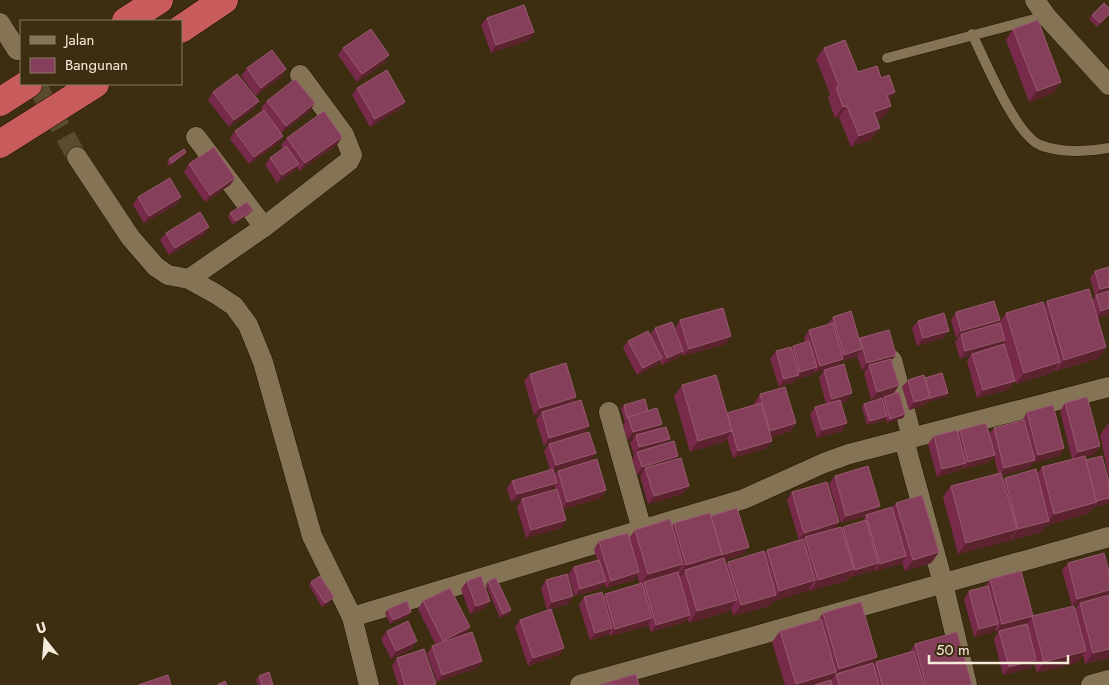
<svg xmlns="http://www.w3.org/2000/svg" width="1109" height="685" viewBox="0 0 1109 685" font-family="Jost,sans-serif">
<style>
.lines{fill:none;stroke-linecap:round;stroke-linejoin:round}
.minor-tunnel{stroke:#594a30;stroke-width:20;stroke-dasharray:20 10;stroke-linecap:butt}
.service-casing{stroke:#231600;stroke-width:11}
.minor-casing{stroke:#231600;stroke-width:21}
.motorway-casing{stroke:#231600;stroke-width:29}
.service{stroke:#847355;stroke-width:10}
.minor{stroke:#847355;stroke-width:20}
.motorway{stroke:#c85b5c;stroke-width:28}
.wall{fill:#782a4b}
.shaded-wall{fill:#5b232e}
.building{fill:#863f5b;stroke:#985a6f}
</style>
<rect width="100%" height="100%" fill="#3d2e12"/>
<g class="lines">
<!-- minor-tunnel -->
<path class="minor-tunnel" d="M 36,84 L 77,157"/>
<!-- service casing -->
<g class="service-casing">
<g id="service">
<path d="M 972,34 C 985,60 1015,134 1040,145 C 1060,153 1089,152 1109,148"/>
<path d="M 887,58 L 1046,16"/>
</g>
</g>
<!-- minor casing -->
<g class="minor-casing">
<g id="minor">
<path d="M 1035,0 L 1046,16 L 1109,85"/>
<path d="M 0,23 L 17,50"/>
<path d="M 196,137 L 264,227"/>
<path d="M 77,157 L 130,237 L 156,267 L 168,275 L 189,279 L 216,294 L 234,306 L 248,325 L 263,362 L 312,536 L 352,617 L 369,685"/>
<path d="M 189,279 L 264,227 L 349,161 L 352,155 L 344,135 L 300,75"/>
<path d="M 892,360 L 912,438"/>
<path d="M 609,412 L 642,530"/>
<path d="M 904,440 L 943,583 L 967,685"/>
<path d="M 352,617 L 744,499 L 824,463 L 849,454 L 1109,387"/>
<path d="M 580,685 L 1109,537"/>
<path d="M 1091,685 L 1109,680"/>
</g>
</g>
<!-- motorway casing -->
<g class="motorway-casing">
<g id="motorway">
<path d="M 126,21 L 159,0"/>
<path d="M 181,29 L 224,0"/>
<path d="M 0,102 L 28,84"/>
<path d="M 0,144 L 95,84"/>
</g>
</g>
<!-- service -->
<use href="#service" class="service"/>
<!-- minor -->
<use href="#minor" class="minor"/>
<!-- motorway -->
<use href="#motorway" class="motorway"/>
</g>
<!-- wall -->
<g class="wall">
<path d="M 1092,15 L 1109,15 L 1097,27 L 1089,19 Z"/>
<path d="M 487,18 L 529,40 L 491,53 L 481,25 Z"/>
<path d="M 1013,29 L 1061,82 L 1053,93 L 1029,102 L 1006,40 Z"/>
<path d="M 343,48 L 389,55 L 384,63 L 357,82 L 338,55 Z"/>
<path d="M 824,48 L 858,72 L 881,78 L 895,92 L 889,100 L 884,117 L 877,120 L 872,139 L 851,147 L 839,117 L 835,118 L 828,98 L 830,94 L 816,59 Z"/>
<path d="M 247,68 L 286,69 L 281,77 L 256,96 L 241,76 Z"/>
<path d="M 357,88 L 405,102 L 400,109 L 370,127 L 352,95 Z"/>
<path d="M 213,92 L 259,101 L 253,109 L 229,127 L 208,100 Z"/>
<path d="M 267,101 L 310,111 L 281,133 L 283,136 L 278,143 L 249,164 L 230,139 L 235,131 L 263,110 L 261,108 Z"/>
<path d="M 342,137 L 337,145 L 299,171 L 297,167 L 294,171 L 277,183 L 265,165 L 270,158 L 283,148 L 281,145 L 287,138 Z"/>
<path d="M 186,152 L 183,156 L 169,166 L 167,163 L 169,159 Z"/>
<path d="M 189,164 L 235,178 L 230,185 L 205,202 L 184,172 Z"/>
<path d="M 138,197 L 176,205 L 144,223 L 133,205 Z"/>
<path d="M 253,210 L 250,213 L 233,225 L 228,217 L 230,213 Z"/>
<path d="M 209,227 L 204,235 L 169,255 L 160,240 L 166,233 Z"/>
<path d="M 1109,267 L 1109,315 L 1098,318 L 1106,347 L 1099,358 L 1056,371 L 1056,369 L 1052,373 L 1016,384 L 1003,341 L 1001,345 L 1010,389 L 977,398 L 967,361 L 971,355 L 960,359 L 955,342 L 958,338 L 956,338 L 951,320 L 956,312 L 1000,320 L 997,324 L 999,323 L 1006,313 L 1044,306 L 1047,301 L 1093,300 L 1095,296 L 1090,278 L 1095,271 Z"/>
<path d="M 833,317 L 859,340 L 860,338 L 892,360 L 894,393 L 871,400 L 864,373 L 867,369 L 862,370 L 857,356 L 857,357 L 841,361 L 838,366 L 847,401 L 841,403 L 842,431 L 817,438 L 810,415 L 815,407 L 826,404 L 819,378 L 824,370 L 814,373 L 814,371 L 811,375 L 796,379 L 794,382 L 779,387 L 770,359 L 776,351 L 792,348 L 793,346 L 805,342 L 804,338 L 809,330 L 827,325 Z"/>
<path d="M 680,320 L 726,344 L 683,356 L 682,353 L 678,358 L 662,365 L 660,361 L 657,365 L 637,375 L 623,348 L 628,341 L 650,335 L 655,328 L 676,333 L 675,328 Z"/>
<path d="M 918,321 L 949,331 L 943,338 L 917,346 L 912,328 Z"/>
<path d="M 530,374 L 576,397 L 572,403 L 589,426 L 584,433 L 596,453 L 590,460 L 553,471 L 554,475 L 558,471 L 606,490 L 601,498 L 563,509 L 561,528 L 526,538 L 517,507 L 522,499 L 556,490 L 554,486 L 551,490 L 511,502 L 507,488 L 512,481 L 550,470 L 544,451 L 549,444 L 544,446 L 536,420 L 540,414 L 534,415 L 524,381 Z"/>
<path d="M 925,378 L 948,393 L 946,397 L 928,401 L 925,405 L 909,410 L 902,387 L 908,380 Z"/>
<path d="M 682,385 L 727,413 L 755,404 L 755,402 L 760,394 L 796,423 L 791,431 L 771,437 L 772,441 L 767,448 L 733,458 L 727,438 L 724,442 L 690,452 L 674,396 Z"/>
<path d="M 884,397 L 905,414 L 903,418 L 887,423 L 886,418 L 885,420 L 867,425 L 862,407 L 864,404 L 882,399 Z"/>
<path d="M 1065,403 L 1095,454 L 1085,457 L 1086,460 L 1109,482 L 1109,502 L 1108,504 L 1092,508 L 1089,513 L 1047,525 L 1041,532 L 1011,540 L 1010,539 L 1009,541 L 958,554 L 943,497 L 951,486 L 998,473 L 994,456 L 989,462 L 963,469 L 962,467 L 960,470 L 937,477 L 928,444 L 934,436 L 958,433 L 960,430 L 989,434 L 994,428 L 1022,421 L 1027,412 L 1064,448 L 1059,456 L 1033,463 L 1029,468 L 1002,475 L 1003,480 L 1005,478 L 1037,474 L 1042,467 L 1072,459 L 1060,411 Z"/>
<path d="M 624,405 L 648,411 L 658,429 L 670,439 L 666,443 L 678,456 L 676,459 L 689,486 L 683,494 L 648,504 L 640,476 L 642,473 L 637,475 L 632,459 L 635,454 L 634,455 L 630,443 L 634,438 L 627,440 L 623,425 L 625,421 L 625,422 L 621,409 Z"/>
<path d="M 1109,423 L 1109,477 L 1100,435 L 1108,424 Z"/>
<path d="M 835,476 L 880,506 L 875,512 L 892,508 L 896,503 L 939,552 L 931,563 L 905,571 L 902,562 L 901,564 L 875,571 L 874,568 L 873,571 L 850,577 L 850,576 L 846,581 L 810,591 L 809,588 L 807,591 L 772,601 L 769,606 L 733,616 L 731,608 L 729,611 L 689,623 L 688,618 L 684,622 L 651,632 L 648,623 L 647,626 L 610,636 L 609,633 L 607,635 L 590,640 L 579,605 L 584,597 L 603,597 L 605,594 L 640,584 L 637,575 L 634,580 L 606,588 L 604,583 L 600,589 L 575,596 L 568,575 L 574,567 L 597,560 L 594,549 L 599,541 L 629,538 L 635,530 L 672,526 L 674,523 L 711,516 L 744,554 L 725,560 L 726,564 L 728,562 L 764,554 L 767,550 L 803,541 L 804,539 L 799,540 L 787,500 L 792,492 L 839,522 L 834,529 L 842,528 L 843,527 L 862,522 L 866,516 L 841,523 L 829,484 Z"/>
<path d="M 1068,563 L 1109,658 L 1085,664 L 1083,655 L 1078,662 L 1037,673 L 1034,663 L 1031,668 L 1003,675 L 994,639 L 999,631 L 1028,624 L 996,632 L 995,628 L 993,632 L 974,637 L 964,599 L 969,591 L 985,587 L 990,579 L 1033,616 L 1075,609 L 1079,604 L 1072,606 L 1062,570 Z"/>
<path d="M 546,580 L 568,604 L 547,610 L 541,588 Z"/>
<path d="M 467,581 L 490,601 L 485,608 L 470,614 L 461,589 Z"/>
<path d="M 488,581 L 509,614 L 500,618 L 486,585 Z"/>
<path d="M 311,582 L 331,601 L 322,607 L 309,585 Z"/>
<path d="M 423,601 L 470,627 L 465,635 L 477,668 L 437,682 L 427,654 L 432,646 L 436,645 L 418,609 Z"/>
<path d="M 388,609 L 408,616 L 390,624 L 385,613 Z"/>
<path d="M 823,613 L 873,664 L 873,665 L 876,662 L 909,653 L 915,644 L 972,685 L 785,685 L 772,642 L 780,631 L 818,620 Z"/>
<path d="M 520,620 L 564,648 L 559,655 L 528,666 L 515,627 Z"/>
<path d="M 387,631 L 412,649 L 391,659 L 381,639 Z"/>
<path d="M 397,658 L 436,684 L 435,685 L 398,685 L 392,666 Z"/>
<path d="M 259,676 L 273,685 L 258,685 L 256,680 Z"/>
</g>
<!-- shaded-wall -->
<g class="shaded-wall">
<path d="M 534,32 L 529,40 L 491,53 L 496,45 Z"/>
<path d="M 389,55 L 384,63 L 357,82 L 362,74 Z"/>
<path d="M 286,69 L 281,77 L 256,96 L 261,88 Z"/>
<path d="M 1061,82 L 1053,93 L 1029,102 L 1037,91 Z"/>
<path d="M 895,92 L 887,103 L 887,95 Z"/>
<path d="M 259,101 L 253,109 L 229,127 L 234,120 Z"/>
<path d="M 405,102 L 400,109 L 370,127 L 375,119 Z"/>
<path d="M 315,103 L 310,111 L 281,133 L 286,126 Z"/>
<path d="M 847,106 L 839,117 L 835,118 L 843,107 Z"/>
<path d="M 891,106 L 884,117 L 866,123 L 874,112 Z"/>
<path d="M 880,128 L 872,139 L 851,147 L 859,136 Z"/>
<path d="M 283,136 L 278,143 L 249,164 L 254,157 Z"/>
<path d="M 342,137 L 337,145 L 299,171 L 305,163 Z"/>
<path d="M 186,152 L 183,156 L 169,166 L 172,163 Z"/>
<path d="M 299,164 L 294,171 L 277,183 L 282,175 Z"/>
<path d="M 235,178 L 230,185 L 205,202 L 210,195 Z"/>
<path d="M 181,197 L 176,205 L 144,223 L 149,216 Z"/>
<path d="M 253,210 L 250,213 L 233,225 L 236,221 Z"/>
<path d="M 209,227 L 204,235 L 169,255 L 175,248 Z"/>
<path d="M 1109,287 L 1109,293 L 1096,295 L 1100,289 Z"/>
<path d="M 1109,308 L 1109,315 L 1096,318 L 1101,311 Z"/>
<path d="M 1000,320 L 994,327 L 961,334 L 958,338 L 956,338 L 961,331 Z"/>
<path d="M 949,331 L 943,338 L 917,346 L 923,338 Z"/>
<path d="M 731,336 L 726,344 L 683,356 L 689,349 Z"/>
<path d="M 1005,340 L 999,347 L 972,354 L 971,355 L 960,359 L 965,351 Z"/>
<path d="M 1106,347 L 1099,358 L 1056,371 L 1064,360 Z"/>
<path d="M 862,349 L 857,357 L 841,361 L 838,366 L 814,373 L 820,366 L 840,360 L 844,355 Z"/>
<path d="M 683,351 L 678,358 L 662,365 L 667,358 Z"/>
<path d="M 896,355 L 890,362 L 869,365 L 867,369 L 862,370 L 867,363 Z"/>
<path d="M 662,358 L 657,365 L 637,375 L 643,368 Z"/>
<path d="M 1060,362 L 1052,373 L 1016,384 L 1024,373 Z"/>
<path d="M 817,367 L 811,375 L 796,379 L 794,382 L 779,387 L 784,379 L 798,375 L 800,372 Z"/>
<path d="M 1015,381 L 1010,389 L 977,398 L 983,390 Z"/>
<path d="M 899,385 L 894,393 L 871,400 L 877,392 Z"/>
<path d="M 852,393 L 847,401 L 827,407 L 832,399 Z"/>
<path d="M 948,393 L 946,397 L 928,402 L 930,398 Z"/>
<path d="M 576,397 L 570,405 L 542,412 L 540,414 L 534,415 L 540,408 Z"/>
<path d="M 930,398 L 925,405 L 909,410 L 914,402 Z"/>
<path d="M 905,414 L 903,418 L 887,423 L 890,419 Z"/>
<path d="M 887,416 L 885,420 L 867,425 L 870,421 Z"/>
<path d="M 796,423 L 791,431 L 765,438 L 770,431 Z"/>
<path d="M 847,423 L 842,431 L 817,438 L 822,430 Z"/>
<path d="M 662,424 L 657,431 L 636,435 L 634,438 L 627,440 L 633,432 Z"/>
<path d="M 589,426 L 583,434 L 544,446 L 549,438 Z"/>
<path d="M 732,431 L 724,442 L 690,452 L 698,441 Z"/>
<path d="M 670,439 L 664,446 L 637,452 L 634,455 L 639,447 Z"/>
<path d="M 772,441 L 767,448 L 733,458 L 738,451 Z"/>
<path d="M 1100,446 L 1095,454 L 1073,460 L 1078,452 Z"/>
<path d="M 1064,448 L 1059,456 L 1033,463 L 1029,468 L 999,476 L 1004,468 L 1034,460 L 1038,455 Z"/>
<path d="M 596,453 L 590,460 L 550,472 L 556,465 Z"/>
<path d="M 995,455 L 989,462 L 963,469 L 968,462 Z"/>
<path d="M 678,456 L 673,464 L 645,468 L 642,473 L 637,475 L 642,467 Z"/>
<path d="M 966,463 L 960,470 L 937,477 L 942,469 Z"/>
<path d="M 557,483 L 551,490 L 511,502 L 517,494 Z"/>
<path d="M 689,486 L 683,494 L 648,504 L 654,496 Z"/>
<path d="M 606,490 L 601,498 L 561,510 L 567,502 Z"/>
<path d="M 1109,498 L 1109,502 L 1108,504 L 1092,508 L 1089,513 L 1047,525 L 1041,532 L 1011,540 L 1018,529 L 1049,521 L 1054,514 Z"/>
<path d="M 880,506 L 874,513 L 841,523 L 846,516 Z"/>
<path d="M 566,520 L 561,528 L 526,538 L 531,530 Z"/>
<path d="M 839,522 L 834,530 L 805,537 L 804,539 L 799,540 L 804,533 Z"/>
<path d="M 1017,529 L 1009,541 L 958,554 L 966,543 Z"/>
<path d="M 749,547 L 744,554 L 716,562 L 685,570 L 682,575 L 678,576 L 686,565 Z"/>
<path d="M 939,552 L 931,563 L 905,571 L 913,560 Z"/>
<path d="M 906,556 L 901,564 L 875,571 L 880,564 Z"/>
<path d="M 878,563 L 873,571 L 850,577 L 855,570 Z"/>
<path d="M 683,564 L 675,575 L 644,582 L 642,584 L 640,585 L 648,574 Z"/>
<path d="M 854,569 L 846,581 L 810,591 L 818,580 Z"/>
<path d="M 639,572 L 634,580 L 606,588 L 611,581 Z"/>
<path d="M 815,580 L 807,591 L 772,602 L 779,591 Z"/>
<path d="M 606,581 L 600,589 L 575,596 L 580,589 Z"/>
<path d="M 1109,590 L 1109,595 L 1080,603 L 1079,604 L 1072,606 L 1077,599 Z"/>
<path d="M 776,595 L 769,606 L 733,616 L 741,605 Z"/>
<path d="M 573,596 L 568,604 L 547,610 L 552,602 Z"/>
<path d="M 334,597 L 331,601 L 322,607 L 325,603 Z"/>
<path d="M 737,600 L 729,611 L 689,623 L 697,611 Z"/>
<path d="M 490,601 L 485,608 L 470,614 L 476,606 Z"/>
<path d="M 511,610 L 509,614 L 500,618 L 503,614 Z"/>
<path d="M 411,612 L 408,616 L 390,624 L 393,620 Z"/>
<path d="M 690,615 L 684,622 L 651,632 L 656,625 Z"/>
<path d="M 1033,616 L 1028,623 L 996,632 L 1002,624 Z"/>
<path d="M 652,618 L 647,626 L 610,636 L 615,629 Z"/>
<path d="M 998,624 L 993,632 L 974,637 L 979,629 Z"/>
<path d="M 470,627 L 465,635 L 438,648 L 443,641 Z"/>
<path d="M 612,628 L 607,635 L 590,640 L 595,633 Z"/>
<path d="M 417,641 L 412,649 L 391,659 L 396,651 Z"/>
<path d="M 564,648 L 559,655 L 528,666 L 533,658 Z"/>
<path d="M 1109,649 L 1109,658 L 1085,664 L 1093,653 Z"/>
<path d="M 1086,651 L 1078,662 L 1037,673 L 1044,662 Z"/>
<path d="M 877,657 L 870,669 L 836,674 L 829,683 L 823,685 L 795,685 L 796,684 L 836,672 L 839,669 Z"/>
<path d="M 1036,660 L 1031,668 L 1003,675 L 1009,667 Z"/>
<path d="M 482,661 L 477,668 L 437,682 L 442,675 Z"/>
</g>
<!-- building -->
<g class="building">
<path d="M 1104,3 L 1109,8 L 1109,14 L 1100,23 L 1092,15 Z"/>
<path d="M 524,5 L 534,32 L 496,45 L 487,18 Z"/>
<path d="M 1038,20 L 1061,82 L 1037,91 L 1013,29 Z"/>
<path d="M 371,29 L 389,55 L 362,74 L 343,48 Z"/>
<path d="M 845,40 L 858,72 L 877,66 L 881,78 L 889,75 L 895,92 L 887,95 L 891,106 L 874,112 L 880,128 L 859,136 L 847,106 L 843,107 L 836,87 L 839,86 L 824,48 Z"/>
<path d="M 272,50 L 286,69 L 261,88 L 247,68 Z"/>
<path d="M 387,70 L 405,102 L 375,119 L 357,88 Z"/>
<path d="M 237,74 L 259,101 L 234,120 L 213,92 Z"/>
<path d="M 295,79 L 315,103 L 286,126 L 267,101 Z"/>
<path d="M 264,110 L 283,136 L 254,157 L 235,131 Z"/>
<path d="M 324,111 L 342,137 L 305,163 L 287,138 Z"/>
<path d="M 286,146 L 299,164 L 282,175 L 270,158 Z"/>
<path d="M 214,147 L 235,178 L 210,195 L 189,164 Z"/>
<path d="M 184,149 L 186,152 L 172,163 L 169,159 Z"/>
<path d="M 170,178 L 181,197 L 149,216 L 138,197 Z"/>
<path d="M 247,202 L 253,210 L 236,221 L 230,213 Z"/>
<path d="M 200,212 L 209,227 L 175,248 L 166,233 Z"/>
<path d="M 1109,267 L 1109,287 L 1100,289 L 1095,271 Z"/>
<path d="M 1089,289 L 1106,347 L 1064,360 L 1047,301 Z"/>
<path d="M 1109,291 L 1109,308 L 1101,311 L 1096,295 Z"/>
<path d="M 994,301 L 1000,320 L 961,331 L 956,312 Z"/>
<path d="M 1043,302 L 1060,362 L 1024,373 L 1006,313 Z"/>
<path d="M 723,308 L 731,336 L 689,349 L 680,320 Z"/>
<path d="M 851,311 L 862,349 L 844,355 L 833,317 Z"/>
<path d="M 944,313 L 949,331 L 923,338 L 918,321 Z"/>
<path d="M 672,322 L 683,351 L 667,358 L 655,328 Z"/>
<path d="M 833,323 L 843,359 L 820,366 L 809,330 Z"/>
<path d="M 1000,323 L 1005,340 L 965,351 L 961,334 Z"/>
<path d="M 889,330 L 896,355 L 867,363 L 860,338 Z"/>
<path d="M 648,331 L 662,358 L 643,368 L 628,341 Z"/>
<path d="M 809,341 L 817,367 L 800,372 L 793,346 Z"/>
<path d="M 1004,344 L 1015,381 L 983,390 L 972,354 Z"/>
<path d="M 791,347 L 799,375 L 784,379 L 776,351 Z"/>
<path d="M 891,359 L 899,385 L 877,392 L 869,365 Z"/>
<path d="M 566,363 L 576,397 L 540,408 L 530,374 Z"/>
<path d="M 844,364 L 852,393 L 832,399 L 824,370 Z"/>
<path d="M 942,373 L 948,393 L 930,398 L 925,378 Z"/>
<path d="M 716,375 L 732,431 L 698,441 L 682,385 Z"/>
<path d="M 924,375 L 930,398 L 914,402 L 908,380 Z"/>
<path d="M 785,387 L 796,423 L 770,431 L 760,394 Z"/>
<path d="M 899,392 L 905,414 L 890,419 L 884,397 Z"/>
<path d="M 1087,397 L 1100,446 L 1078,452 L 1065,403 Z"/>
<path d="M 882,398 L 887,416 L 870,421 L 864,404 Z"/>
<path d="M 645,399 L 648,411 L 627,418 L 624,405 Z"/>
<path d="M 581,400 L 589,426 L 549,438 L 542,412 Z"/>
<path d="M 840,400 L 847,423 L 822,430 L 815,407 Z"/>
<path d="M 761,403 L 772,441 L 738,451 L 727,413 Z"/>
<path d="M 1053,405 L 1064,448 L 1038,455 L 1027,412 Z"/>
<path d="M 657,408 L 662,424 L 633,432 L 628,417 Z"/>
<path d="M 1024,420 L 1035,460 L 1004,468 L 994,428 Z"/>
<path d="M 986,423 L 995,455 L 968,462 L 960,430 Z"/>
<path d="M 666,427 L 670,439 L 639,447 L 636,435 Z"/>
<path d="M 957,430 L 966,463 L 942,469 L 934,436 Z"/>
<path d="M 589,432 L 596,453 L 556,465 L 549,444 Z"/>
<path d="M 674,441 L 678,456 L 642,467 L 637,452 Z"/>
<path d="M 1085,456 L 1097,502 L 1054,514 L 1042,467 Z"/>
<path d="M 1102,456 L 1109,482 L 1109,498 L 1096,501 L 1086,460 Z"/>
<path d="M 681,458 L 689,486 L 654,496 L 645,468 Z"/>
<path d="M 597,459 L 606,490 L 567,502 L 558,471 Z"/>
<path d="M 868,466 L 880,506 L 846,516 L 835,476 Z"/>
<path d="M 553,469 L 557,483 L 517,494 L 512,481 Z"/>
<path d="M 1036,469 L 1049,521 L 1018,529 L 1005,478 Z"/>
<path d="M 1001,473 L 1017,529 L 966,543 L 951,486 Z"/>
<path d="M 827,482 L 839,522 L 804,533 L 792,492 Z"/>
<path d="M 557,489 L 566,520 L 531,530 L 522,499 Z"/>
<path d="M 922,495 L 939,552 L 913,560 L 896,503 Z"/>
<path d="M 892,507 L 906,556 L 880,564 L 866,515 Z"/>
<path d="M 737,508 L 749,547 L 721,555 L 722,554 L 711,516 Z"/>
<path d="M 710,513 L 722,554 L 686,565 L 674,523 Z"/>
<path d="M 670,519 L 683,564 L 648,574 L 635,530 Z"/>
<path d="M 866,520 L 878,563 L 855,570 L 843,527 Z"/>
<path d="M 841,527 L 854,569 L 818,580 L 805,537 Z"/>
<path d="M 628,533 L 639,572 L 611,581 L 599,541 Z"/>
<path d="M 803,539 L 815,580 L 779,591 L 767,550 Z"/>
<path d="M 764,551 L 776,595 L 741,605 L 728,562 Z"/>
<path d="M 1104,553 L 1109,572 L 1109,590 L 1077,599 L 1068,563 Z"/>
<path d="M 724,558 L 737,600 L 697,611 L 685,570 Z"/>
<path d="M 599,560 L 606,581 L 580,589 L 574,567 Z"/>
<path d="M 1021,571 L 1033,616 L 1002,624 L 990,579 Z"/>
<path d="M 678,572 L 690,615 L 656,625 L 644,582 Z"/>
<path d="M 567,574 L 573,596 L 552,602 L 546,580 Z"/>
<path d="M 320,576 L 334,597 L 325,603 L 311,582 Z"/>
<path d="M 481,576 L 490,601 L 476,606 L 467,581 Z"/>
<path d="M 496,578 L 511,610 L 503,614 L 488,581 Z"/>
<path d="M 642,583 L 652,618 L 615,629 L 605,594 Z"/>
<path d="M 988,586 L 998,624 L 979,629 L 969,591 Z"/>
<path d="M 450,588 L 470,627 L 443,641 L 423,601 Z"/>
<path d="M 602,592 L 612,628 L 595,633 L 584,597 Z"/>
<path d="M 1109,595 L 1109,649 L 1093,653 L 1080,603 Z"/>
<path d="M 407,601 L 411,612 L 393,620 L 388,609 Z"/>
<path d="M 861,602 L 877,657 L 839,669 L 823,613 Z"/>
<path d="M 1074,606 L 1086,651 L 1044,662 L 1032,616 Z"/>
<path d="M 551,609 L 564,648 L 533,658 L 520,620 Z"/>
<path d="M 821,619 L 836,672 L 796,684 L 780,631 Z"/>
<path d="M 408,621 L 417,641 L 396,651 L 387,631 Z"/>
<path d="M 1027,624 L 1036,660 L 1009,667 L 999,631 Z"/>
<path d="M 472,632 L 482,661 L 442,675 L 432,646 Z"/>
<path d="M 957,632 L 972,685 L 926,685 L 915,644 Z"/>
<path d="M 424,649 L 436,684 L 432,685 L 405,685 L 397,658 Z"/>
<path d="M 914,651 L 924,685 L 882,685 L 876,662 Z"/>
<path d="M 873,663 L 879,685 L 839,685 L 836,674 Z"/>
<path d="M 269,672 L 273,685 L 262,685 L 259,676 Z"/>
<path d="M 636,674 L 639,685 L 598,685 Z"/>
<path d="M 168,675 L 171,685 L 138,685 Z"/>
<path d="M 831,680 L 832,685 L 815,685 Z"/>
<path d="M 225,681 L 227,685 L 217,685 Z"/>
</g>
<!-- legend -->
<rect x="20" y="20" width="162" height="65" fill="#3d2e12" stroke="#877a63"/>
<rect x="30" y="36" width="25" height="8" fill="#847355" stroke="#877a63"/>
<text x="65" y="45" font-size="15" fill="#f6ecdc">Jalan</text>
<rect x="30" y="58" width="25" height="15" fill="#863f5b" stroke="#877a63"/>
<text x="65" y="70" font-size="15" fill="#f6ecdc">Bangunan</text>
<!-- north arrow -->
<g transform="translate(45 640) rotate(343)" stroke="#3d2e12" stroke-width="4" paint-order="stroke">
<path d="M0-4L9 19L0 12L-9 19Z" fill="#f6ecdc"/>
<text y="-8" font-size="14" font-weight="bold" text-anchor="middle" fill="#f6ecdc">U</text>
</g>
<!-- scale -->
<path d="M929 655v8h139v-8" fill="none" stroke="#f6ecdc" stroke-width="2.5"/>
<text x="936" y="655" font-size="15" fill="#f6ecdc" stroke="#3d2e12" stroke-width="4" paint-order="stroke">50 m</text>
</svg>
